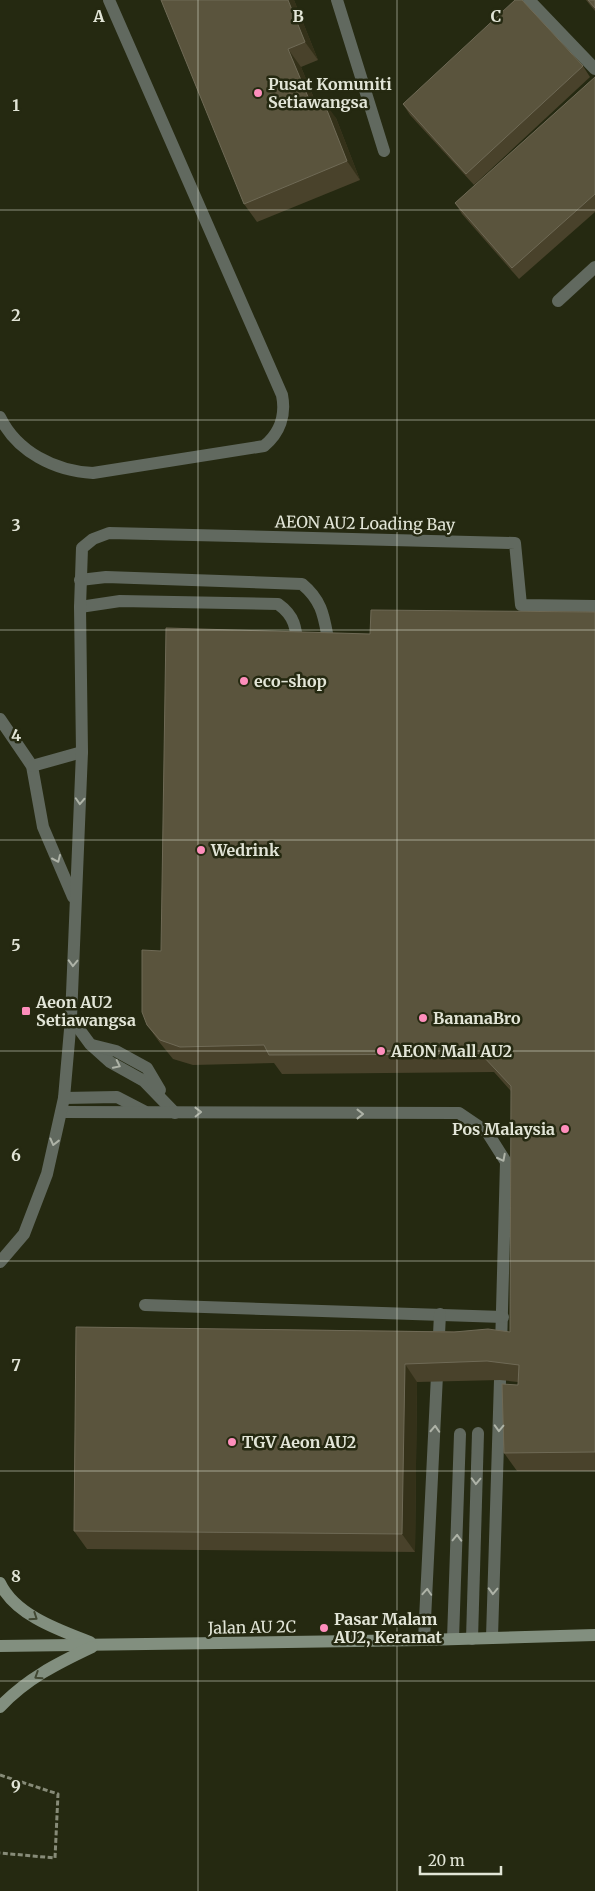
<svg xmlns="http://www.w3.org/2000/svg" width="595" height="1891" viewBox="0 0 595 1891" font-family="Merriweather,serif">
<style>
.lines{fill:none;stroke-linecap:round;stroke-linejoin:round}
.path{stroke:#878b78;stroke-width:3;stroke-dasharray:5 2.5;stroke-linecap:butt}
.lane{stroke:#61695f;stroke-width:12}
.street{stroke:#61695f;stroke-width:12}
.secondary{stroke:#828f7f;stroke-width:12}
.wall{fill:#49422b}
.shaded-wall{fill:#343119}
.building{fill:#5a543d;stroke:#6f6a56}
.oneway{stroke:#aeb3a7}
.oneway2{stroke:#414832}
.grid{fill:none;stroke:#e2e5d7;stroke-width:1;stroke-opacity:0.55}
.poi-dot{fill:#fe8ebc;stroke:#252911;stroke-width:2}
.labels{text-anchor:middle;stroke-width:5;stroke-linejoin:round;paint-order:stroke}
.poi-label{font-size:16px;font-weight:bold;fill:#e2e5d7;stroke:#252911;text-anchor:start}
.street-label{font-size:16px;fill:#e2e5d7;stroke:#252911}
.grid-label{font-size:16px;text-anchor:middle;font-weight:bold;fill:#e2e5d7;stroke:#252911;stroke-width:5;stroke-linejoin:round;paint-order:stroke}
</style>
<rect width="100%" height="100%" fill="#252911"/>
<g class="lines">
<!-- path -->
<path class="path" d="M 0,1775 L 58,1794 L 55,1858 L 0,1853"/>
<!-- lane -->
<g class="lane">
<path d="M 337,0 L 384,151"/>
<path d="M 0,417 C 17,452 55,471 93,473 L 264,446 C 280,433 286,415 282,395 L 109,0"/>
<path d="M 80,580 L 106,577 L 302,584 C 325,603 324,621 330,649"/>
<path d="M 80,607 L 120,601 L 278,604 C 295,616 296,628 298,648"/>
<path d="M 0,719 L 32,766 L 43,827 L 73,897"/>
<path d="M 32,766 L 82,752"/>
<path d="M 71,1018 L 90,1044 L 110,1062 L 144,1081 L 175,1113"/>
<path d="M 92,1045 L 116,1051 L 147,1068 L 160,1090"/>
<path d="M 64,1098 L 117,1097 L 144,1111"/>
<path d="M 62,1112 L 459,1113 L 487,1132 L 506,1162 L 501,1347"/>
<path d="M 0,1262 L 24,1234 L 47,1174 L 64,1098 L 71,1018 L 82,752 L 80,607 L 82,548 L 93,539 L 109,533 L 515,543 L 521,605 L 595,606"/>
<path d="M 145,1305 L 503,1317"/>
<path d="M 492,1637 L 500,1380"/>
<path d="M 453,1639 L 460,1434"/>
<path d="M 472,1639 L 478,1433"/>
<path d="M 424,1640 L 440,1314"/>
</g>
<!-- street -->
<g class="street">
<path d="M 529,0 L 595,69"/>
<path d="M 558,301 L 595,267"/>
</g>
<!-- secondary -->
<g class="secondary">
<path d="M 0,1583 C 15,1615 59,1630 90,1642"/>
<path d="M 0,1646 L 424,1640 L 595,1635"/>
<path d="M 0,1707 C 26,1679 58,1663 92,1647"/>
</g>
</g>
<!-- wall -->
<g class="wall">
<path d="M 294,0 L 318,60 L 301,67 L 316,103 L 336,118 L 360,180 L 257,222 L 244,204 Z"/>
<path d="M 586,0 L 595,0 L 595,11 Z"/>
<path d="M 583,66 L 590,77 L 474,185 L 410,115 L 403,104 Z"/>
<path d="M 595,77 L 595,212 L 519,279 L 462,214 L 455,203 Z"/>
<path d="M 595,612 L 595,1471 L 517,1471 L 504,1453 L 518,1382 L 500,1380 L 417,1382 L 415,1552 L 87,1549 L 74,1531 L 76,1327 L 510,1332 L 511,1091 L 494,1072 L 282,1074 L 274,1063 L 193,1065 L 173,1059 L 160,1043 L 147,1025 L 161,951 L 370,634 Z"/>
</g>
<!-- shaded-wall -->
<g class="shaded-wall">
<path d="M 288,0 L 294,0 L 318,60 L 305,42 Z"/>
<path d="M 288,49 L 301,67 L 324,123 L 311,104 Z"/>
<path d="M 323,100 L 336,118 L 360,180 L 347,161 Z"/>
<path d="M 405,1364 L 417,1382 L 415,1552 L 402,1534 Z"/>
</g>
<!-- building -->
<g class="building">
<path d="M 161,0 L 288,0 L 305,42 L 288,49 L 311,104 L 323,100 L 347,161 L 244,204 Z"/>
<path d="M 515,0 L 522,0 L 583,66 L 466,174 L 403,104 Z"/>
<path d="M 588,0 L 595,0 L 595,8 Z"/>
<path d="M 595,77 L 595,194 L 512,268 L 455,203 Z"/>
<path d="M 371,610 L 595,612 L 595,1452 L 504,1453 L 502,1384 L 518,1385 L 519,1365 L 487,1361 L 405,1364 L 402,1534 L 74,1531 L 76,1327 L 454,1332 L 488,1329 L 510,1332 L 511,1086 L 481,1054 L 269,1055 L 264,1045 L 180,1047 L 160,1040 L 147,1025 L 142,1012 L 142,950 L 161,951 L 166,628 L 370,634 Z"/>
</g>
<!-- one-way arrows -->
<defs><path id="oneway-chevron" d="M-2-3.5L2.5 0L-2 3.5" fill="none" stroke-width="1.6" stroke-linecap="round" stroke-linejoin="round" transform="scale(1.25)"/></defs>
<g class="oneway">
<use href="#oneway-chevron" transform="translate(80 801) rotate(93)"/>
<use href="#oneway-chevron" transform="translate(57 859) rotate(66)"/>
<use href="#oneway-chevron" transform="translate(73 963) rotate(92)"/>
<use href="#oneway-chevron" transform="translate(117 1065) rotate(26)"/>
<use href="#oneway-chevron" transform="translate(198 1112) rotate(-1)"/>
<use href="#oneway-chevron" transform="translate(360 1114)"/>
<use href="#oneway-chevron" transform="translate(54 1142) rotate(104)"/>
<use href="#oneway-chevron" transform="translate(502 1158) rotate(63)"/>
<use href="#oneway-chevron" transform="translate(499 1428) rotate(92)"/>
<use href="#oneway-chevron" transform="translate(435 1429) rotate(-87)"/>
<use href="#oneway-chevron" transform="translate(476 1481) rotate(92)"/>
<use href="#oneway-chevron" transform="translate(457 1538) rotate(-88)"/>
<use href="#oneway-chevron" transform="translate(493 1591) rotate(92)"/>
<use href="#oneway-chevron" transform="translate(427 1592) rotate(-86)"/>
</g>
<g class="oneway2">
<use href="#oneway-chevron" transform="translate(34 1617) rotate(34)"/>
<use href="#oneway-chevron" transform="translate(38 1676) rotate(147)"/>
</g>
<!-- grid -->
<path class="grid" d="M 198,0 L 198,1891M 397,0 L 397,1891M 0,210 L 595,210M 0,420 L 595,420M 0,630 L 595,630M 0,840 L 595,840M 0,1051 L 595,1051M 0,1261 L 595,1261M 0,1471 L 595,1471M 0,1681 L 595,1681"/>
<!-- markers -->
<g class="poi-dot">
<circle cx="258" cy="93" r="5"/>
<circle cx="244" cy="681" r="5"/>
<circle cx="201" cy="850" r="5"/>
<rect x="21" y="1006" width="10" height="10" rx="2.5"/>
<circle cx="423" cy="1018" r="5"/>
<circle cx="381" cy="1051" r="5"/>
<circle cx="565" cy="1129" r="5"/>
<circle cx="232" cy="1442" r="5"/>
<circle cx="324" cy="1628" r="5"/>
</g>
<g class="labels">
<!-- poi labels -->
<g class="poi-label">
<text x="268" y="90">Pusat Komuniti<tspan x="268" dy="18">Setiawangsa</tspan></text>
<text x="254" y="687">eco-shop</text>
<text x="211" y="856">Wedrink</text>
<text x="36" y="1008">Aeon AU2<tspan x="36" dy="18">Setiawangsa</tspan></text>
<text x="433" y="1024">BananaBro</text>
<text x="391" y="1057">AEON Mall AU2</text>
<text x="555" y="1135" text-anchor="end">Pos Malaysia</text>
<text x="242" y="1448">TGV Aeon AU2</text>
<text x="334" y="1625">Pasar Malam<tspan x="334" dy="18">AU2, Keramat</tspan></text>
</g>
<!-- street labels -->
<g class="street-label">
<text transform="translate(365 523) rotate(1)" y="6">AEON AU2 Loading Bay</text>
<text transform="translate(252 1627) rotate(-1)" y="6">Jalan AU 2C</text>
</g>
</g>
<g class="grid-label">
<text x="99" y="22">A</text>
<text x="298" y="22">B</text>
<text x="496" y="22">C</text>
<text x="16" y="111">1</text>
<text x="16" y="321">2</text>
<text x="16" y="531">3</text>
<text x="16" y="741">4</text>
<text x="16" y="951">5</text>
<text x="16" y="1161">6</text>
<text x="16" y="1371">7</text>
<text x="16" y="1582">8</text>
<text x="16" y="1792">9</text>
</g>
<!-- scale -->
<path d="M420 1866v8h81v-8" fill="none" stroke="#e2e5d7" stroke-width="2.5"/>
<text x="428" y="1866" font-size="15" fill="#e2e5d7" stroke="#252911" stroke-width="4" paint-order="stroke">20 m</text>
</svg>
